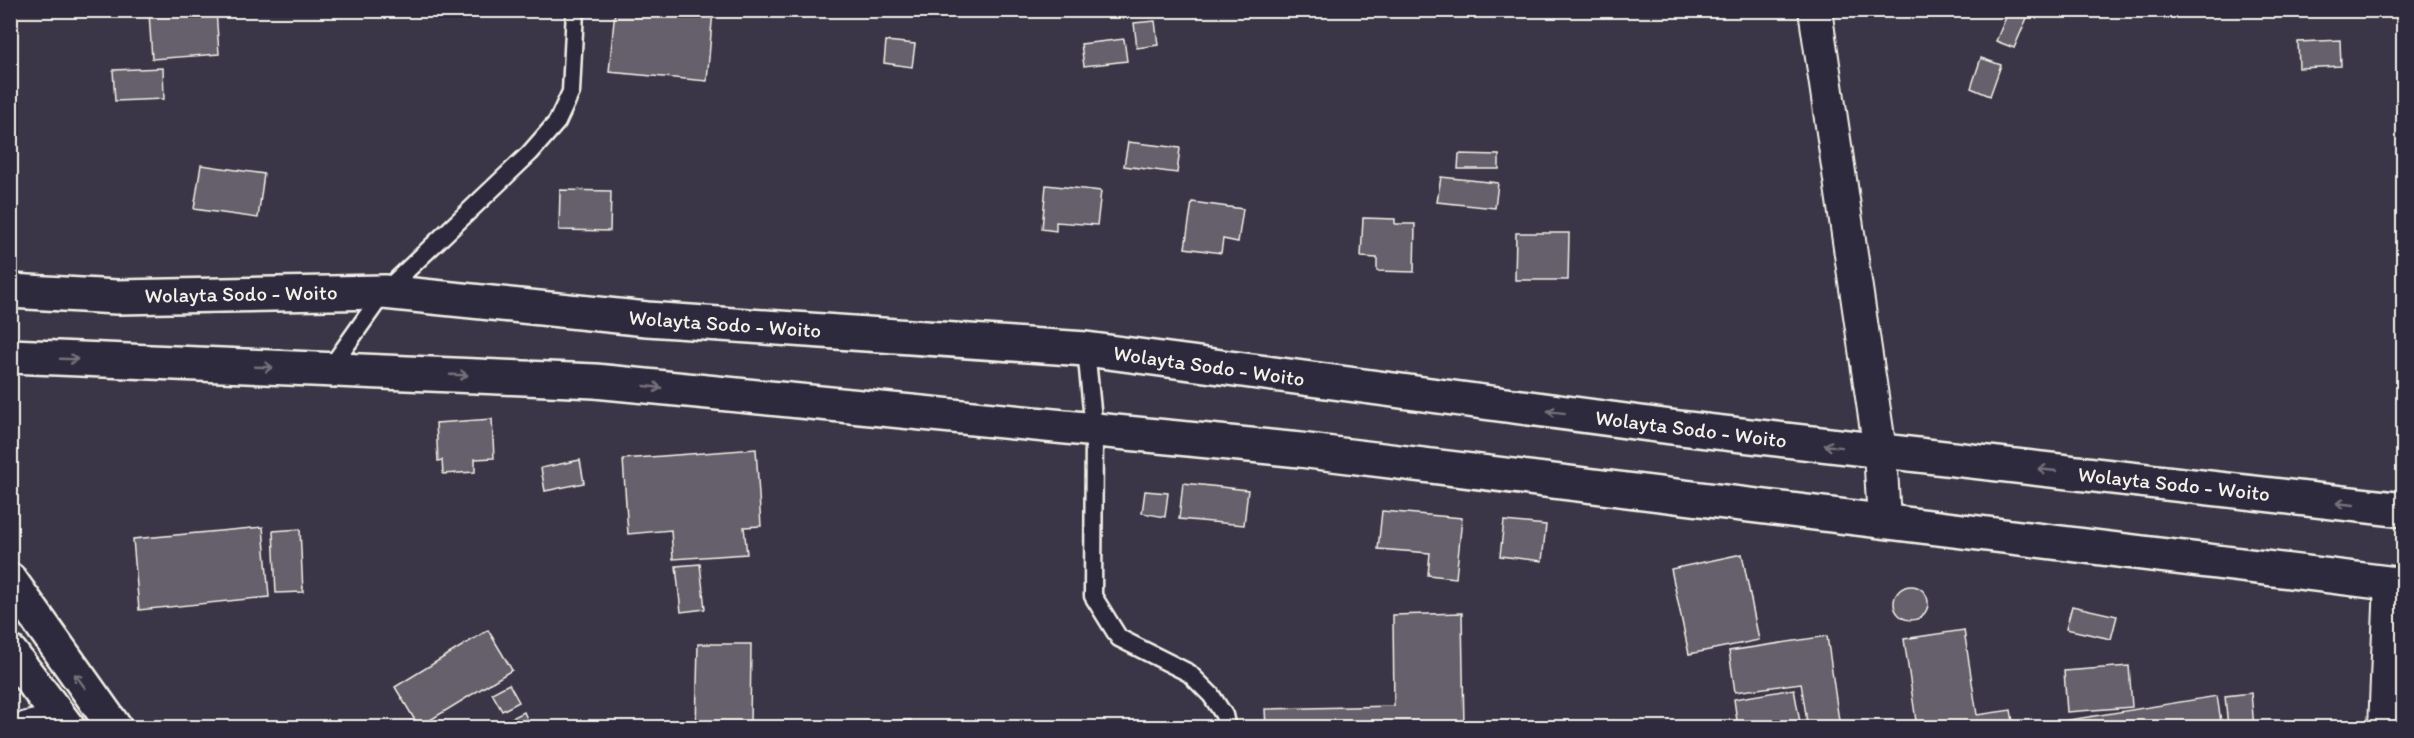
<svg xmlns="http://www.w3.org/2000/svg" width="2414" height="738" viewBox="0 0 2414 738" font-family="Itim,sans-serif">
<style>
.building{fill:#65616c;stroke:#f4f1e8;stroke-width:1.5}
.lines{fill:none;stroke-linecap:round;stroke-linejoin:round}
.service-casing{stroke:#f4f1e8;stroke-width:21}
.minor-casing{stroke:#f4f1e8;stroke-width:36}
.trunk-casing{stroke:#f4f1e8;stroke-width:38}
.service{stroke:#2f2a3d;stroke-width:16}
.minor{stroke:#2f2a3d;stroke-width:32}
.trunk{stroke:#2f2a3d;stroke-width:33}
.oneway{stroke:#747079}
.labels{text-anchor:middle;stroke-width:4.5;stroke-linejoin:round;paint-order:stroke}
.street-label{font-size:21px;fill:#f4f1e8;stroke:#2f2a3d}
</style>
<rect width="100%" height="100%" fill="#3b3647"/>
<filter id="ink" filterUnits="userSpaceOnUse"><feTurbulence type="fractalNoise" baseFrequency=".0167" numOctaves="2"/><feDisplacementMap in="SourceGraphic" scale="12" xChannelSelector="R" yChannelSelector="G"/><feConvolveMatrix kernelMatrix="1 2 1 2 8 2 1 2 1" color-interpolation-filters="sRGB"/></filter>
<g filter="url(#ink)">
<!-- building -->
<g class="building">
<path d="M 182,10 L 216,10 L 219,54 L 152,59 L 149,13 Z"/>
<path d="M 465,10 L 509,10 L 509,14 L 465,13 Z"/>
<path d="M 615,10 L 713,10 L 707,81 L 609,72 Z"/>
<path d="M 2009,10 L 2030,11 L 2014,48 L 1996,41 Z"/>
<path d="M 1155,21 L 1158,45 L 1137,48 L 1134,23 Z"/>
<path d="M 1124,39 L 1127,61 L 1084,66 L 1081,44 Z"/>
<path d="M 2340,40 L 2341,66 L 2299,68 L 2298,42 Z"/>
<path d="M 886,41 L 915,44 L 912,67 L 884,63 Z"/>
<path d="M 1981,58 L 2001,65 L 1990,96 L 1971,88 Z"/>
<path d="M 163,68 L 164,99 L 115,101 L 113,70 Z"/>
<path d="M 1128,142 L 1180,148 L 1177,173 L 1124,166 Z"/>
<path d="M 1459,154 L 1499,155 L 1499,169 L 1458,169 Z"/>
<path d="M 201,165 L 264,174 L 258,218 L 194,209 Z"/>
<path d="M 1441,177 L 1498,183 L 1495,208 L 1437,202 Z"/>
<path d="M 1046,185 L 1101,191 L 1097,225 L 1056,222 L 1056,231 L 1042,229 Z"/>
<path d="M 560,190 L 611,191 L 610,231 L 559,230 Z"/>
<path d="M 1192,202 L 1243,209 L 1238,242 L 1223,239 L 1221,253 L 1185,248 Z"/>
<path d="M 1363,218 L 1395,219 L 1395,224 L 1415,224 L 1414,272 L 1377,271 L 1377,258 L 1361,257 Z"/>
<path d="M 1516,233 L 1569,233 L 1568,280 L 1515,280 Z"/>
<path d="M 492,419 L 494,458 L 475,459 L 475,472 L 443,474 L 442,460 L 438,461 L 436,423 Z"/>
<path d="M 756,449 L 761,526 L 744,527 L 747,554 L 673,559 L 671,530 L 628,534 L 623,459 Z"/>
<path d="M 580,460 L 584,483 L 545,491 L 541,468 Z"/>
<path d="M 1183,483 L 1248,490 L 1244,525 L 1179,519 Z"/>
<path d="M 1145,491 L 1168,493 L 1165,517 L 1142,513 Z"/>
<path d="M 1382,511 L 1462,518 L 1456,578 L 1428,575 L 1430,553 L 1378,549 Z"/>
<path d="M 1504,521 L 1546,525 L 1542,561 L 1500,556 Z"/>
<path d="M 263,527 L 269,597 L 139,610 L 133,539 Z"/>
<path d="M 300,529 L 303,592 L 276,593 L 273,531 Z"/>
<path d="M 1742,554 L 1759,640 L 1689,654 L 1671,569 Z"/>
<path d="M 700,564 L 705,609 L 681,612 L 676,566 Z"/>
<circle cx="1911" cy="603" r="17"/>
<path d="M 2072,606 L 2117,616 L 2111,639 L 2066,629 Z"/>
<path d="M 1462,613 L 1464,728 L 1266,728 L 1265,709 L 1394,706 L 1393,615 Z"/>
<path d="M 488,630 L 512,670 L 419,727 L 395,687 Z"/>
<path d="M 1964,630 L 1977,715 L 2011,710 L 2014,728 L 1917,728 L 1904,639 Z"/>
<path d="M 1827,636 L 1840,728 L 1808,728 L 1801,683 L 1735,692 L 1729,651 Z"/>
<path d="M 698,644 L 751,644 L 750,728 L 696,728 Z"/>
<path d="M 2129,666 L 2132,707 L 2067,712 L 2064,671 Z"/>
<path d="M 509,684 L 519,702 L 502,711 L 492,693 Z"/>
<path d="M 1794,689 L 1801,728 L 1738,728 L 1734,699 Z"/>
<path d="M 2251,693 L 2254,728 L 2228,728 L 2225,696 Z"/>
<path d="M 2217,696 L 2222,728 L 2020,728 Z"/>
<path d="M 524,712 L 531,728 L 509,728 L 506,721 Z"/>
<path d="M 911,720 L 911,728 L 759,728 L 759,725 Z"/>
</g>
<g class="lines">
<!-- service casing -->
<g class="service-casing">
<g id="service">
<path d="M 1086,349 L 1094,430 L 1093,596 L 1119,638 L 1189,673 L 1211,695 L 1224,715 L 1227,728"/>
<path d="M 329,370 L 384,292 L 530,153 L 557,122 L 571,92 L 575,10"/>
</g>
</g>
<!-- minor casing -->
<g class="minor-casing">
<g id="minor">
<path d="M 1815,10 L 1880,451 L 1884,521"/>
<path d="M 27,728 L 62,720"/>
<path d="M 2385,728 L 2391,583"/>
</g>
</g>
<!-- trunk casing -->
<g class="trunk-casing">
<g id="trunk">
<path d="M 10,291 L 117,297 L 384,292 L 647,319 L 1086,349 L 1671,427 L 2404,510"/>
<path d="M 10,356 L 595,381 L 1300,450 L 2404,585"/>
<path d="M 10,580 L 115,728"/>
<path d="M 10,652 L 68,728"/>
</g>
</g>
<!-- service -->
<use href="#service" class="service"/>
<!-- minor -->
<use href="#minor" class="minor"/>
<!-- trunk -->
<use href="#trunk" class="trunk"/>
</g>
<!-- one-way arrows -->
<defs><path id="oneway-shaft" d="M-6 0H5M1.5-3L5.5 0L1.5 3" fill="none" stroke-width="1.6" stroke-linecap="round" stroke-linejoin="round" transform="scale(1.5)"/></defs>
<g class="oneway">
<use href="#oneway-shaft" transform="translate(69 359) rotate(2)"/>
<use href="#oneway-shaft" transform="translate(264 367) rotate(2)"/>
<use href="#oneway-shaft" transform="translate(459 375) rotate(2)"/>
<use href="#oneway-shaft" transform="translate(653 387) rotate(6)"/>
<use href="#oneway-shaft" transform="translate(1556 412) rotate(-173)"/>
<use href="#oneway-shaft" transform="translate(1833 446) rotate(-173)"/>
<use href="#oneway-shaft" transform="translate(2047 470) rotate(-174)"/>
<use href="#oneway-shaft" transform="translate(2345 504) rotate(-174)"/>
<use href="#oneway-shaft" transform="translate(80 681) rotate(-127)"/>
</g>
</g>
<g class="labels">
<!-- street labels -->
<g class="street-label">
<text transform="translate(241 294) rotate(-1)" y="7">Wolayta Sodo - Woito</text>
<text transform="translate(725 324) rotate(4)" y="7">Wolayta Sodo - Woito</text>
<text transform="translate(1209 366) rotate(8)" y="7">Wolayta Sodo - Woito</text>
<text transform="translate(1691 429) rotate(7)" y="7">Wolayta Sodo - Woito</text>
<text transform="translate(2174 484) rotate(6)" y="7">Wolayta Sodo - Woito</text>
</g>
</g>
<!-- margin -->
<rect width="2414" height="738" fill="none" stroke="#2f2a3d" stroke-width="36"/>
<rect x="18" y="18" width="2378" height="702" fill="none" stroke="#f4f1e8" stroke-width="2" filter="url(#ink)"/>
</svg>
